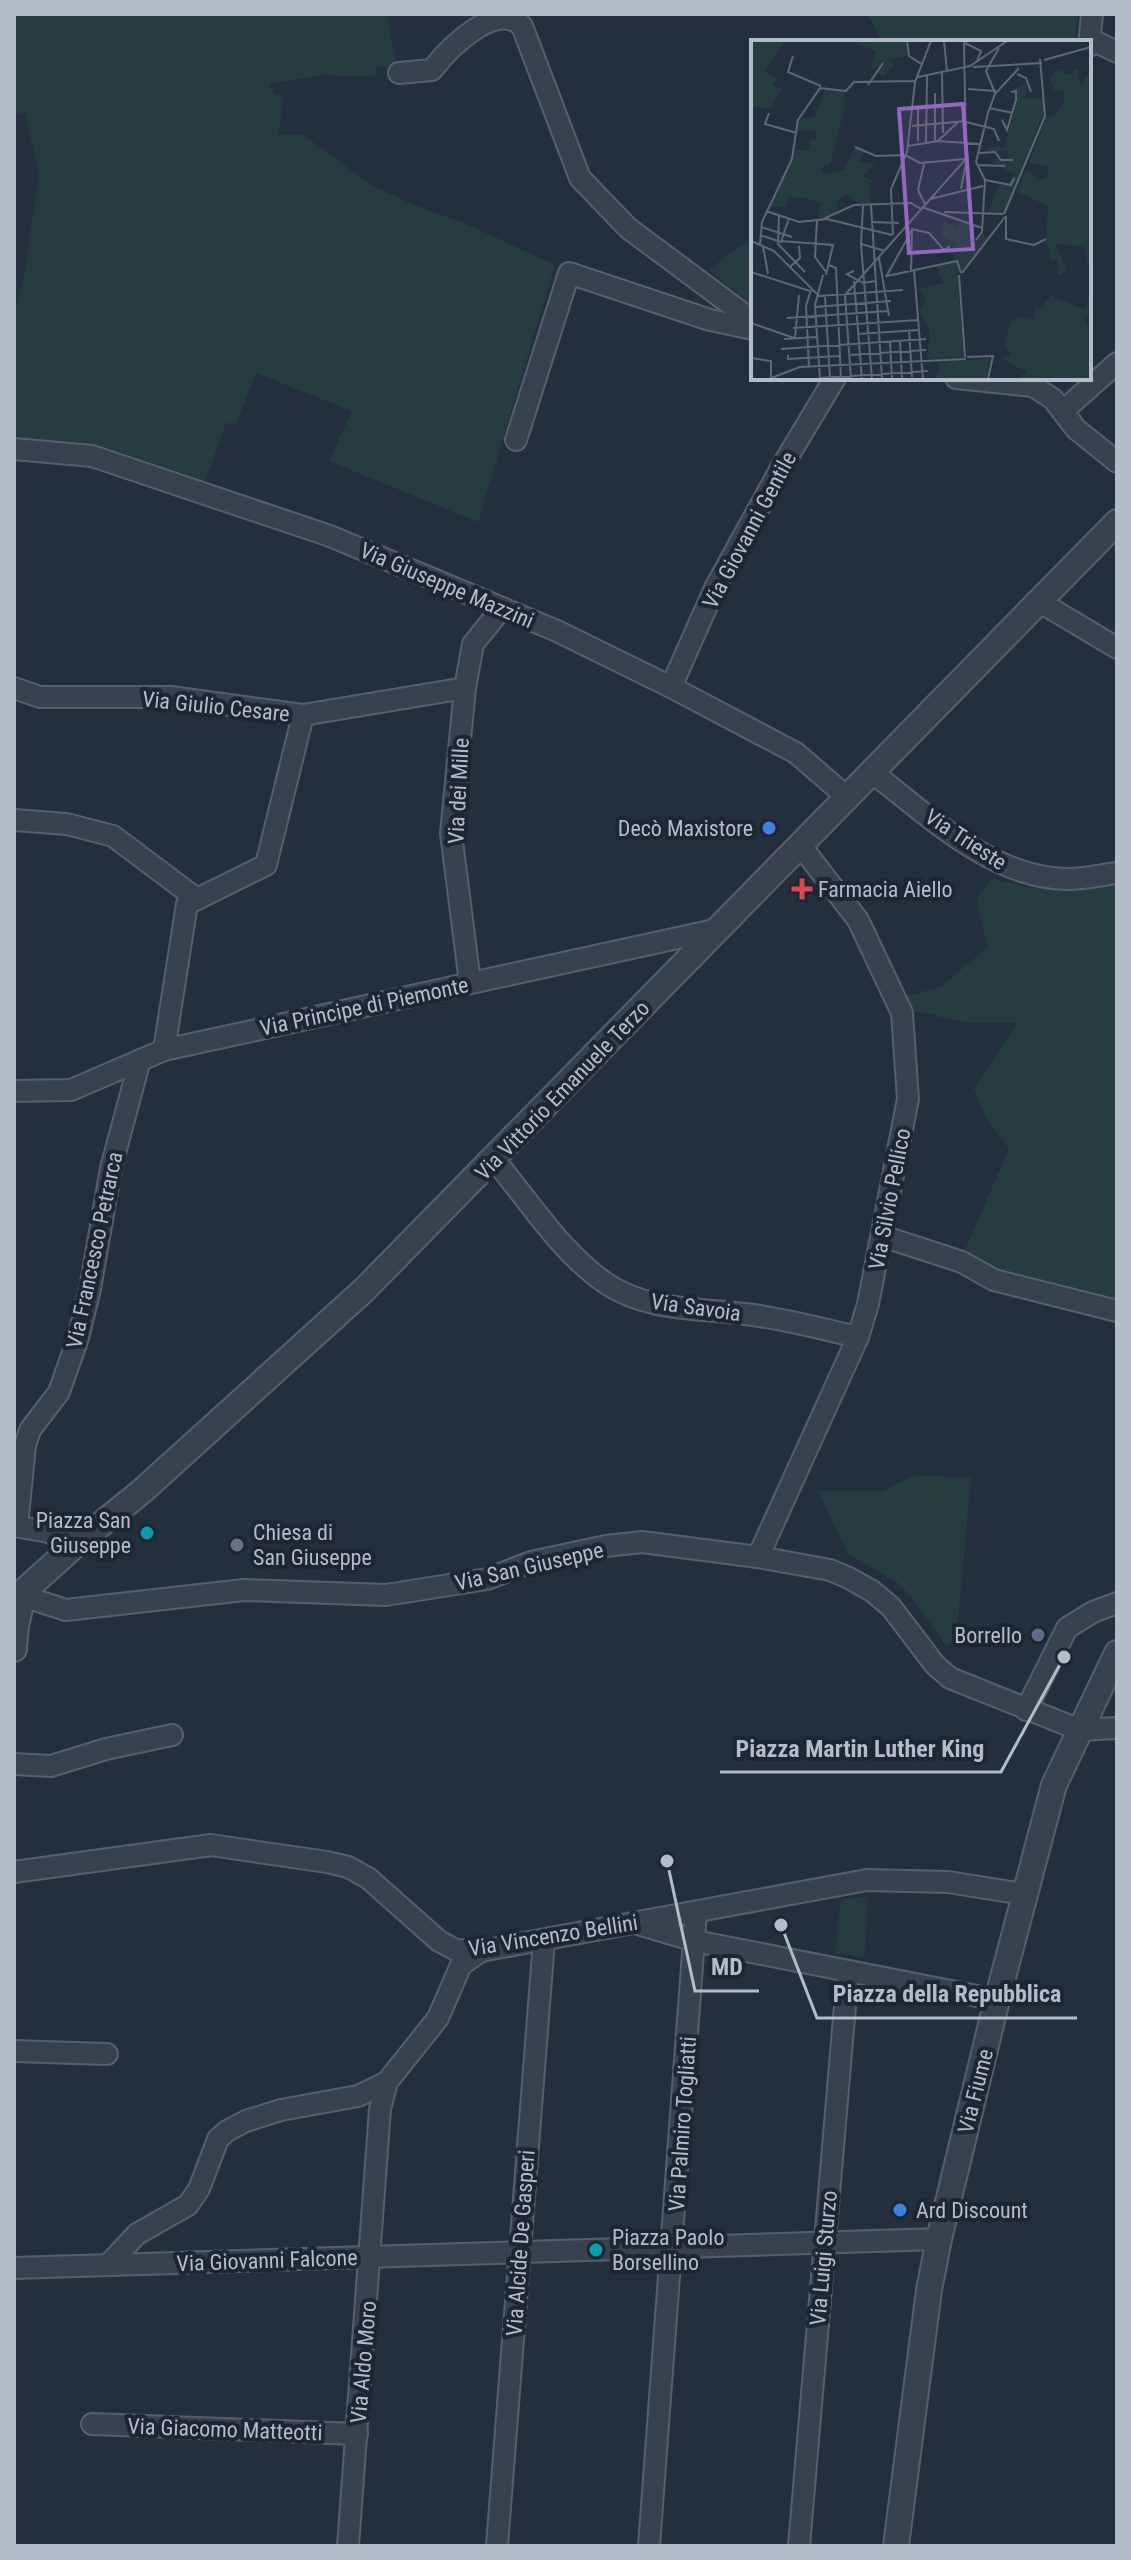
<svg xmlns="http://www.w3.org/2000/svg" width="1131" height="2560" viewBox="0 0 1131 2560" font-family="'Roboto Condensed',sans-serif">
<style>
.green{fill:#263c3f}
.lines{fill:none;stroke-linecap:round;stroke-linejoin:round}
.minor-casing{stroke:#565f6c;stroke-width:24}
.tertiary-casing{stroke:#565f6c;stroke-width:28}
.minor{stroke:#38414e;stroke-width:20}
.tertiary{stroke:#38414e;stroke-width:24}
.shop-dot{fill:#3f7fe0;stroke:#1d2633;stroke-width:3}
.health-dot{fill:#e0444e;stroke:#1d2633;stroke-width:3}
.culture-dot{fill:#0f9aa8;stroke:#1d2633;stroke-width:3}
.worship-dot{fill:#6b7280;stroke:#1d2633;stroke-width:3}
.service-dot{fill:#5c6f8a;stroke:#1d2633;stroke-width:3}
.labels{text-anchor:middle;stroke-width:8;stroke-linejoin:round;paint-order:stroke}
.street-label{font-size:22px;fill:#b4bcc9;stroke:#1d2633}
.poi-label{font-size:22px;fill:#b4bcc9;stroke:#1d2633;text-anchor:start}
.inset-road{fill:none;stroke:#5e6776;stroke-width:2}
.view{fill:#9266c3;fill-opacity:0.15;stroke:#9266c3;stroke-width:4}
.inset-edge{fill:none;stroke:#b4bcc9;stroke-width:4}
.leader{fill:none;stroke:#b4bcc9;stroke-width:3}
.callout-dot{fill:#b4bcc9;stroke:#1d2633;stroke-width:3}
.callout-label{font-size:24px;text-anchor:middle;font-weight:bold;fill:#b4bcc9;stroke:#1d2633;stroke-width:8;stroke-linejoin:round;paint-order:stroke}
</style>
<rect width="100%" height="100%" fill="#242f3e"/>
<!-- green -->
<g class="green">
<path d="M 14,14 L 387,14 L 397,68 L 376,67 L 375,77 L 323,75 L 268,84 L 275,95 L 283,95 L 279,135 L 302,134 L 371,185 L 414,205 L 464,223 L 555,265 L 478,522 L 329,461 L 352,411 L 256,373 L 236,424 L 226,423 L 205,482 L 94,451 L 14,444 L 14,316 L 24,278 L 39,175 L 25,112 L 14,115 Z"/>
<path d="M 868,14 L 1078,14 L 1075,42 L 882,42 Z"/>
<path d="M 753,240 L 753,305 L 709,270 L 734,250 Z"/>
<path d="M 993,878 C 1044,893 1064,894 1117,885 L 1117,1302 L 996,1271 L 974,1260 L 976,1255 L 965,1250 L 1009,1149 L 984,1114 L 974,1088 L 1018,1023 L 968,1023 L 909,1010 L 904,997 L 942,986 L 988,947 L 976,898 Z"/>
<path d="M 915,1475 L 971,1478 L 957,1632 L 947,1647 L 911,1596 L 897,1582 L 848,1554 L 818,1491 L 883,1491 Z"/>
<path d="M 868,1897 L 864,1958 L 835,1953 L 841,1899 Z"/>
</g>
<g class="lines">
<!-- minor casing -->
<g class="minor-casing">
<g id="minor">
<path d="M 1090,39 L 1117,52"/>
<path d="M 1089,46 L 1092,14"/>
<path d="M 399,73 L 432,70 C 448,49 496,0 522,26 L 580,178 L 628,228 L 753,321"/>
<path d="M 956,378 L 1033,386 L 1053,399 L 1076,429 L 1117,462"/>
<path d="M 1064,410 L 1117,363"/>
<path d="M 516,440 L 569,273 L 710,320 L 753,329"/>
<path d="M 14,449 L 92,456 L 330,536 L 557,631 L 671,687 L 796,753 L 848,798"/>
<path d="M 1040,602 L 1117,648"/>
<path d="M 671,687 L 715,588 L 781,468 L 835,378"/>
<path d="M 14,688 L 40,697 L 171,697 L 303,715 L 465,688"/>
<path d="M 873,773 C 930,817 992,878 1067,879 C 1084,879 1101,875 1117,873"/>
<path d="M 14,820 L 67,824 L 113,836 L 197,899"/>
<path d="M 470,983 L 451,833 L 465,688 L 473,644 L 502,608"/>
<path d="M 164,1050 L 187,904 L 266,865 L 303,715"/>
<path d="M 14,1091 L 71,1090 L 164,1050 L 719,929"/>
<path d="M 494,1159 C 528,1200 560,1251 604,1282 C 645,1311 697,1308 745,1314 C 782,1318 821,1329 858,1337"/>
<path d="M 882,1236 L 962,1262 L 994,1280 L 1117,1311"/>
<path d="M 14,1526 L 49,1532 L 74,1546"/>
<path d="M 17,1526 L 25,1446 L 30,1430 L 59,1392 L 78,1338 L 90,1289 L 111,1168 L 140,1060"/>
<path d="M 758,1557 L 858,1337 L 868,1304 L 908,1099 L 902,1013 L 858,920 L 801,846"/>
<path d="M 24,1591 L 38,1601 L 66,1610 L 244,1590 L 386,1595 L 487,1579 L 531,1562 L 606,1546 L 642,1542 L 758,1557 L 830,1570 L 849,1578 L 872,1591 L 891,1607 L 935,1665 L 950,1678 L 1080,1730 L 1117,1728"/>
<path d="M 1026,1710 L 1067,1628 L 1093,1612 L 1117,1603"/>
<path d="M 14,1764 L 51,1766 L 106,1749 L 172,1735"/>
<path d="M 14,1872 L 211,1845 L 327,1862 L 348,1867 L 368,1878 L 439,1941 L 456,1950 L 481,1951 L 867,1880 L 948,1882 L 1024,1894"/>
<path d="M 641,1925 L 695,1941 L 997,2000"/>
<path d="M 14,2051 L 107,2054"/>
<path d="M 109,2264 L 137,2234 L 188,2205 L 199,2189 L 218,2139 L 227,2131 L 246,2121 L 281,2110 L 358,2096 L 387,2082 L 438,2018 L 461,1965 L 481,1951"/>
<path d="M 14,2268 L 939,2239"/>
<path d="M 92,2424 L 357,2434"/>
<path d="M 348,2546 L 380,2109 L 387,2082"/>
<path d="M 497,2546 L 544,1940"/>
<path d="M 649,2546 L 696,1912"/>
<path d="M 799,2546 L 848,1971"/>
</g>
</g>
<!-- tertiary casing -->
<g class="tertiary-casing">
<g id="tertiary">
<path d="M 14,1649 L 16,1626 L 24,1591 L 74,1546 L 141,1492 L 364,1290 L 1117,522"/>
<path d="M 896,2546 L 929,2290 L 939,2239 L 997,2000 L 1054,1785 L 1117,1653"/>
</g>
</g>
<!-- minor -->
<use href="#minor" class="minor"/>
<!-- tertiary -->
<use href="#tertiary" class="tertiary"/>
</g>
<!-- markers -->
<g class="shop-dot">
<circle cx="769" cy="828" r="8"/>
<circle cx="900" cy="2210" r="8"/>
</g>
<path class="health-dot" d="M798 877h8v8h8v8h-8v8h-8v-8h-8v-8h8z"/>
<g class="culture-dot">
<circle cx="147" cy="1533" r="8"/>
<circle cx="596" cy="2250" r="8"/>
</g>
<circle class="worship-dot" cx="237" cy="1545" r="8"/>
<circle class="service-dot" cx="1038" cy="1635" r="8"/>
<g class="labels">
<!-- street labels -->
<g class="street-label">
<text transform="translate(749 530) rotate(-62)" y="8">Via Giovanni Gentile</text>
<text transform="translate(447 585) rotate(23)" y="8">Via Giuseppe Mazzini</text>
<text transform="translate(216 706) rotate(6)" y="8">Via Giulio Cesare</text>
<text transform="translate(458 791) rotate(-87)" y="8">Via dei Mille</text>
<text transform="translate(966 839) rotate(33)" y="8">Via Trieste</text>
<text transform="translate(364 1006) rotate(-12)" y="8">Via Principe di Piemonte</text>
<text transform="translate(562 1090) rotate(-46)" y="8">Via Vittorio Emanuele Terzo</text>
<text transform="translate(889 1199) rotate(-79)" y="8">Via Silvio Pellico</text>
<text transform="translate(94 1250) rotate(-78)" y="8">Via Francesco Petrarca</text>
<text transform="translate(696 1307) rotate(8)" y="8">Via Savoia</text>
<text transform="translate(529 1566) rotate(-13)" y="8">Via San Giuseppe</text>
<text transform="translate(553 1935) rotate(-9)" y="8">Via Vincenzo Bellini</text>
<text transform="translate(975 2091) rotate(-76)" y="8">Via Fiume</text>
<text transform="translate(682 2124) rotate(-86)" y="8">Via Palmiro Togliatti</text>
<text transform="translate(520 2243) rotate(-86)" y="8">Via Alcide De Gasperi</text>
<text transform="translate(823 2258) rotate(-85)" y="8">Via Luigi Sturzo</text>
<text transform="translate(267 2260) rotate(-2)" y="8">Via Giovanni Falcone</text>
<text transform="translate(363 2362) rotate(-85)" y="8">Via Aldo Moro</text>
<text transform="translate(225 2429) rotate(2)" y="8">Via Giacomo Matteotti</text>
</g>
<!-- poi labels -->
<g class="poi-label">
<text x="753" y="836" text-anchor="end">Decò Maxistore</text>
<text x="818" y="897">Farmacia Aiello</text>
<text x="131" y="1528" text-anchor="end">Piazza San<tspan x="131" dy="25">Giuseppe</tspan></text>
<text x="253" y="1540">Chiesa di<tspan x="253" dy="25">San Giuseppe</tspan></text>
<text x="1022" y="1643" text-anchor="end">Borrello</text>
<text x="916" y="2218">Ard Discount</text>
<text x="612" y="2245">Piazza Paolo<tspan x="612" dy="25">Borsellino</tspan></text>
</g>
</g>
<!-- overview -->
<g transform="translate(751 40)">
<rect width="340" height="340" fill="#242f3e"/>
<path d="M 0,1 L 33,1 L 14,32 L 26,39 L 20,46 L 31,49 L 19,69 L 0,66 ZM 97,1 L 155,1 L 156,16 L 138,20 L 143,26 L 132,36 L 123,31 L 133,23 L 122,29 L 120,25 L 125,11 ZM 307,29 L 316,34 L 327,29 L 330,47 L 340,30 L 340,234 L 333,207 L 305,204 L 316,231 L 307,235 L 307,220 L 300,221 L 295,199 L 297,166 L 266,152 L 275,130 L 289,140 L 295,138 L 298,127 L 278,123 L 295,77 L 303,76 L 314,59 L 313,51 L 303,51 L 299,39 ZM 276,44 L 274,59 L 289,58 L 295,66 L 253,173 L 237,173 L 247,145 L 257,145 L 264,134 L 244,124 L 244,119 L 256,119 L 257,111 L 237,112 L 238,106 L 254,107 L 266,60 L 262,49 ZM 74,49 L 93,51 L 94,67 L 79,124 L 70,128 L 75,135 L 93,130 L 104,107 L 113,112 L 108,121 L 124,124 L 112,136 L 124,142 L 118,143 L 120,165 L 110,165 L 95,154 L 86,160 L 86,171 L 67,179 L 70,164 L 64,161 L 37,157 L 35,167 L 18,167 L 44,110 L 58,110 L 60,99 L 65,99 L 66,91 L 47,90 L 49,78 L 63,78 ZM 193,181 L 206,189 L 209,182 L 224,187 L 221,202 L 232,194 L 237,197 L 212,231 L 199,212 L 206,203 L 190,196 ZM 206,222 L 212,317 L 177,319 L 178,289 L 168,270 L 175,259 L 167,249 L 192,243 L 185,225 ZM 340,251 L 340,272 L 334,280 L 340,291 L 340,339 L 267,339 L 276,332 L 252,319 L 260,315 L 253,305 L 260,281 L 268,276 L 283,280 L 284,266 L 290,269 L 300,255 L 334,270 ZM 238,319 L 236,339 L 181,339 L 189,331 L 187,321 Z" fill="#263c3f"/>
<path class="inset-road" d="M 156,1 L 158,16 L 172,25M 193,1 L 196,32M 214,3 L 230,11 L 226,21M 42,16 L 37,32 L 70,46M 293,20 L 340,7M 222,27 L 291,23M 191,33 L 192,93M 266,34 L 275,38 L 280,52M 167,37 L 219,26 L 256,1M 117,45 L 132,23M 217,49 L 245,51M 244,53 L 235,31 L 248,8M 162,67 L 216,64M 238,68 L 262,73M 18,73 L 14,84 L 46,93M 251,80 L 256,90 L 265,60 L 265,51 L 260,52M 215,82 L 243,89 L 248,101M 161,86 L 215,81M 167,101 L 167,67M 184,101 L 184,53M 187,101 L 207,82M 175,104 L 176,36M 157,106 L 187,101 L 229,104M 104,107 L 125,116 L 154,115 L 169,123 L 214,119M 227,113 L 244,112 L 250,120 L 262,120M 173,124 L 167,150 L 174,164M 226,125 L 254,126M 234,140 L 260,145 L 263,138M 210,149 L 215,123M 179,159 L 232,146M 120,165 L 131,339M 112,166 L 110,204 L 121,339M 171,167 L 231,188M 15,171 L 48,182 L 76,179 L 141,195M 193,172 L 252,174M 253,174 L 294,76 L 289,19M 255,176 L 255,199 L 283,205 L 295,199M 72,179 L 103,165 L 160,163 L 170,169M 66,180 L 64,217 L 75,232M 120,182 L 148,183M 10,187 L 41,197M 160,189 L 178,193 L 193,210 L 199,206M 9,195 L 30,202 L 38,178M 142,195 L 140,149 L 156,112 L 164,42 L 180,1M 225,200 L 231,192 L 234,140 L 225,122 L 237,73 L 244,54 L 268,28M 0,201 L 23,211 L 68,256 L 152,250M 30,201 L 82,205 L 75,235M 9,204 L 11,182 L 41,119 L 47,80 L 69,48 L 95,51 L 103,42 L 164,41M 27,204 L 54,232M 110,204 L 134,211M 27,205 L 28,175M 12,206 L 17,234M 128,218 L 138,276M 78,225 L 85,228 L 90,339M 39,227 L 49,218 L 48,206M 163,230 L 172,339M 103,231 L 96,234 L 112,243 L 125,241M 160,231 L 161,191M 0,232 L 59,251M 211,233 L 254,177M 208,235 L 214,317M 136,236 L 206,221 L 210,233M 135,237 L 161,190M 103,241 L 111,339M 94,255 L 215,119 L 213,1M 94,255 L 100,339M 74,257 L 79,338M 64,267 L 140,261M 36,278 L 137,271M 0,283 L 43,298M 42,288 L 168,280M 158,290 L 161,337M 107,294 L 168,290M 44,298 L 48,255M 33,299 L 66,297M 149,301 L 151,339M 139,302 L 141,339M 30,309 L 175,299M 37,315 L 37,319 L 88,316M 98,315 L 175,310M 216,317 L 242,316 L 237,339M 0,318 L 20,321 L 20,338 L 49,327 L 215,319M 58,328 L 55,266 L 60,250M 69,338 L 177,331M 69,339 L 64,265 L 72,235"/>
<path class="view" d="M 212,64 L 222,209 L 158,213 L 148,69 Z"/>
<rect width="340" height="340" class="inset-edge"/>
</g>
<!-- callouts -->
<path class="leader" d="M1064 1657L1001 1772H720M667 1861L695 1991H759M781 1925L817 2018H1077"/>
<g class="callout-dot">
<circle cx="1064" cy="1657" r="8"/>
<circle cx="667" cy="1861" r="8"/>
<circle cx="781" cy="1925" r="8"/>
</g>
<g class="callout-label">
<text x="860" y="1757">Piazza Martin Luther King</text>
<text x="727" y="1975">MD</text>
<text x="947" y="2002">Piazza della Repubblica</text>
</g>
<!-- border -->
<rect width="1131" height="2560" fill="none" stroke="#b4bcc9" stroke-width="32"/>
</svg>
